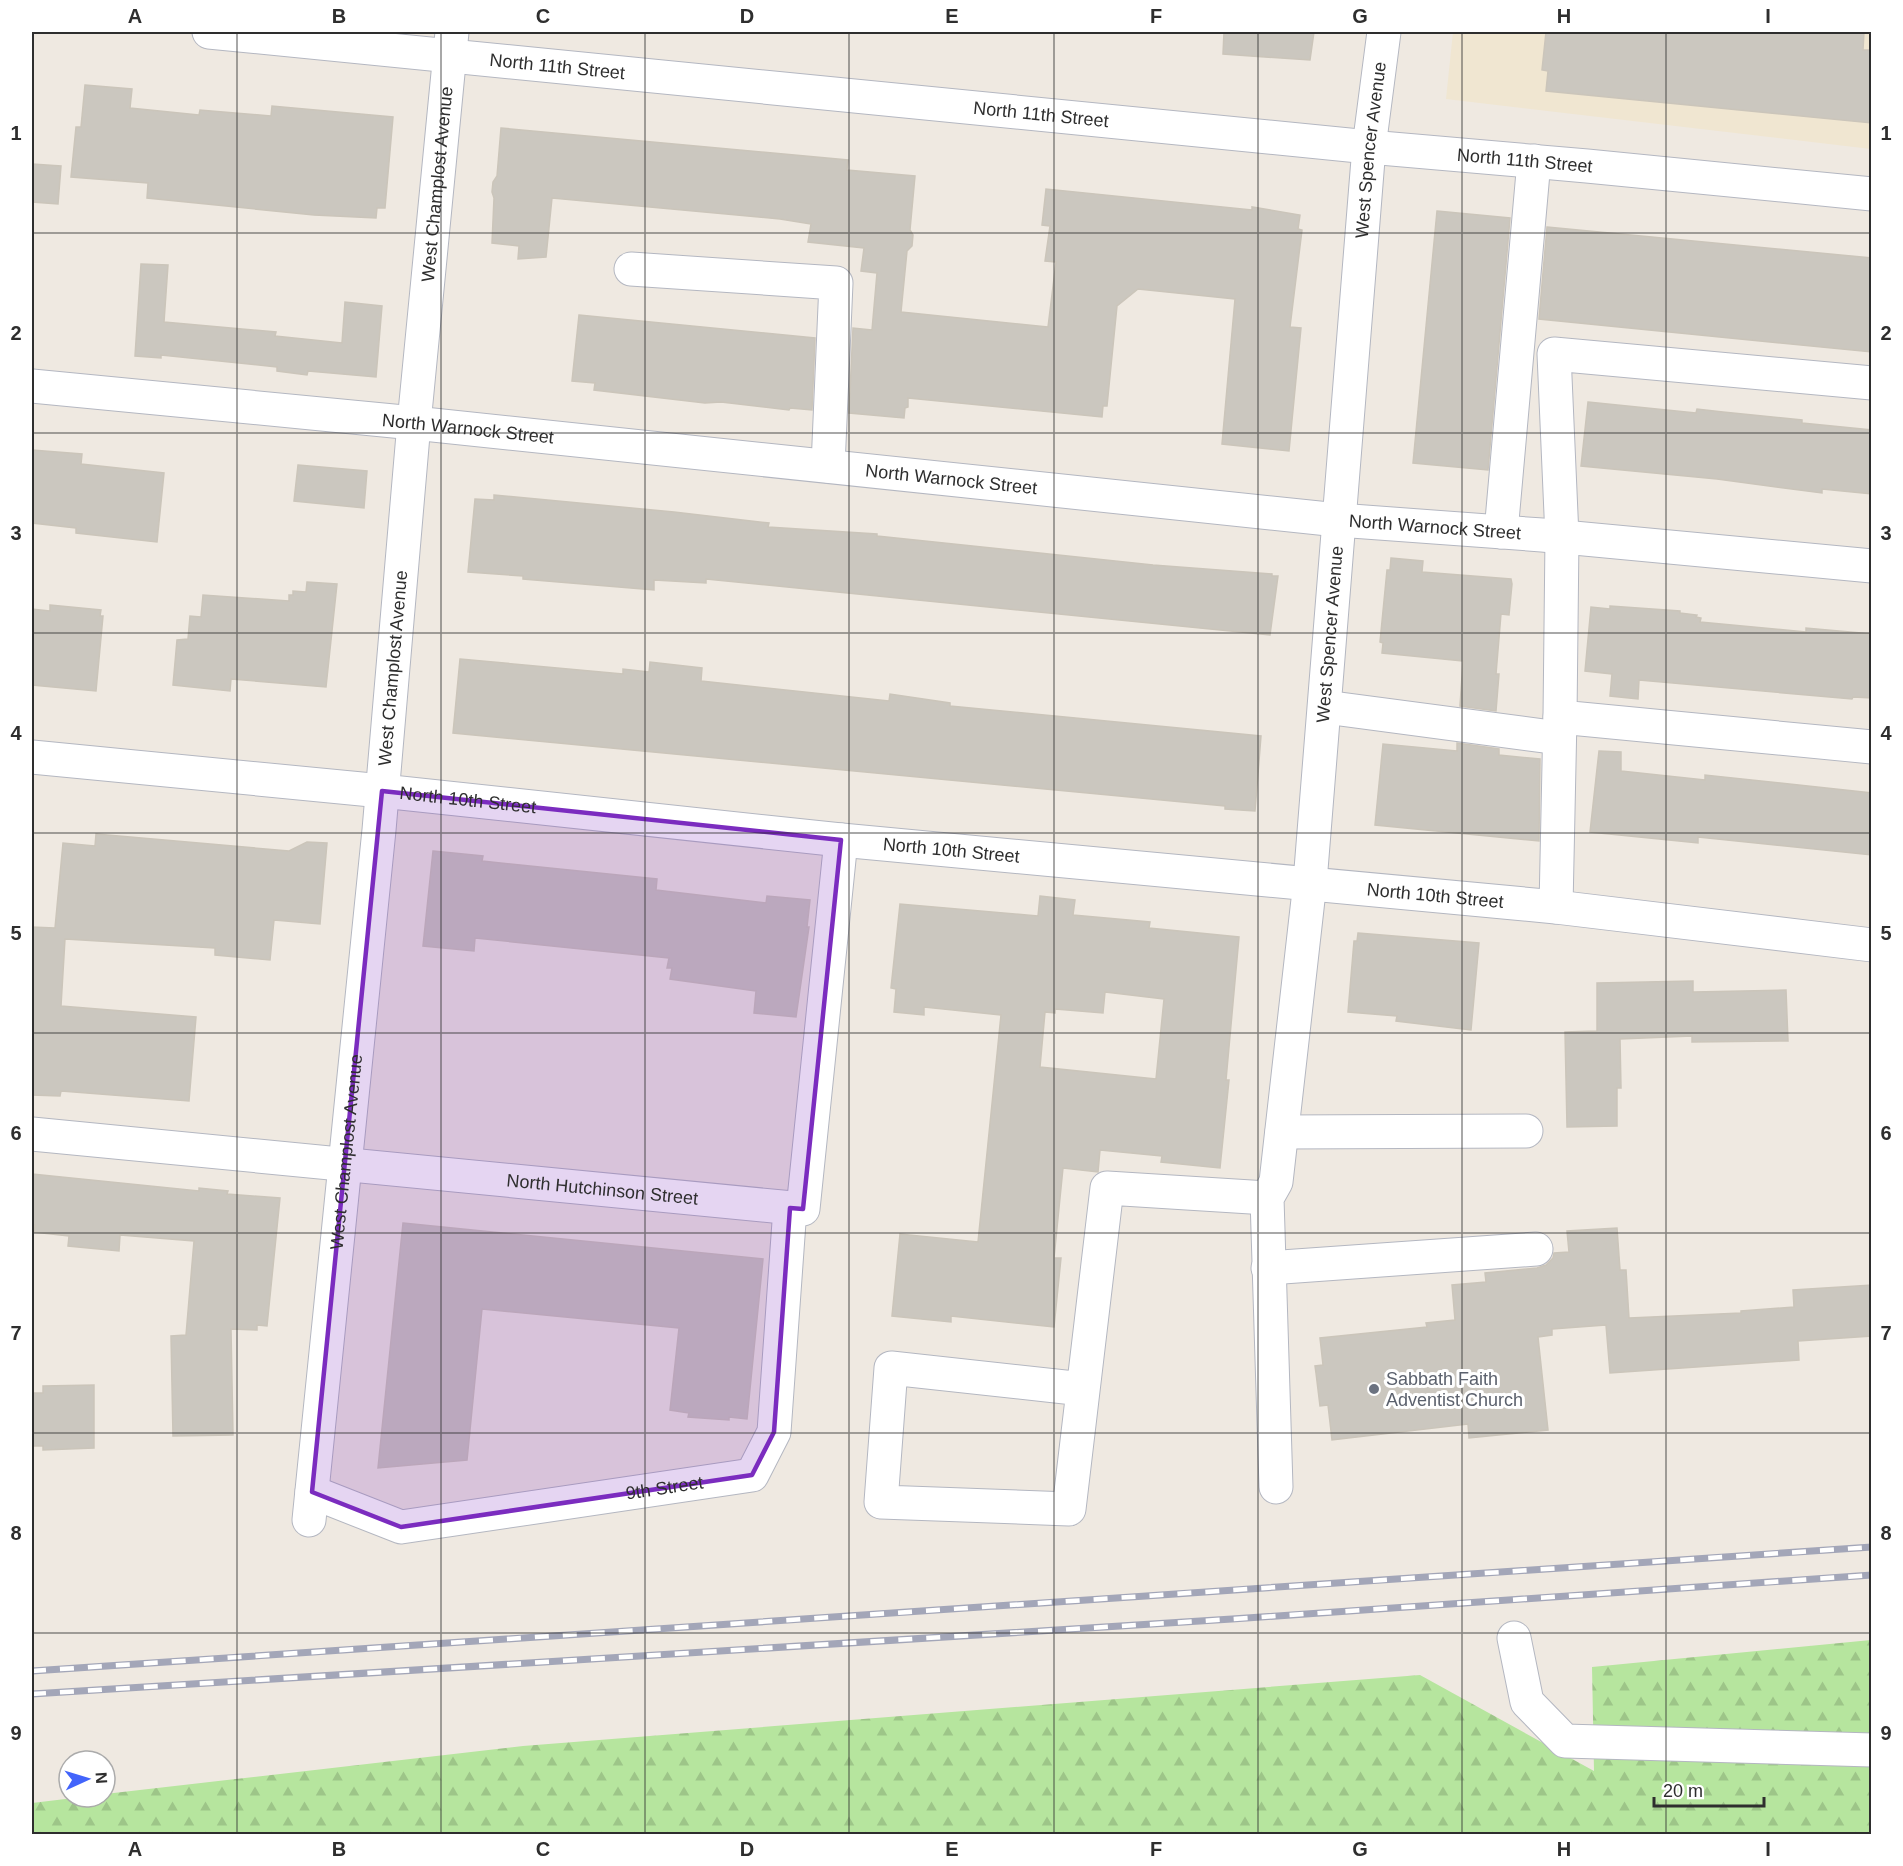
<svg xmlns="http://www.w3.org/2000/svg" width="1903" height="1866" viewBox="0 0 1903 1866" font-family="Helvetica,sans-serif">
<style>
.education{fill:#f0e6d1}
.forest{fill:url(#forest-firs)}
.building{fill:#cbc7bf;stroke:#cbc5ba;stroke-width:1.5;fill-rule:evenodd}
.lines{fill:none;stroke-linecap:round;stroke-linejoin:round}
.minor-casing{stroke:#b4b7c1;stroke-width:35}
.minor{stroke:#fff;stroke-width:33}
.rail-casing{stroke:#a3a6b8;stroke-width:7}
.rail{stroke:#fff;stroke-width:4.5;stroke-dasharray:14;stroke-linecap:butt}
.marked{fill:#7b2cbf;fill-opacity:0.2;stroke:#7b2cbf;stroke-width:4.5;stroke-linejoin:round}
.grid{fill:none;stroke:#2e2e2e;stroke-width:1.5;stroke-opacity:0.55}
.worship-dot{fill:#6b7280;stroke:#fff;stroke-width:2}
.labels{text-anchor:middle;stroke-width:6;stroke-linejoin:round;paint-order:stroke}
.street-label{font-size:18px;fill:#2e2e2e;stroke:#fff}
.worship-label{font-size:18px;fill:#5b616d;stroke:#fff;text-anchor:start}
.neatline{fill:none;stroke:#2e2e2e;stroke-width:2}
.grid-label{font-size:20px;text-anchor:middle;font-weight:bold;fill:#2e2e2e}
</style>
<defs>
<pattern id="forest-firs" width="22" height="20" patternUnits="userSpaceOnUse" patternTransform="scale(1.5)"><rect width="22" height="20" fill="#b6e59e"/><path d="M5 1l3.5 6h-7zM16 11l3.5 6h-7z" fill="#9dc588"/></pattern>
</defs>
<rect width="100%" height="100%" fill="#efe9e1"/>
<!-- education -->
<path class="education" d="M 1453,32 L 1871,32 L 1871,149 L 1446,99 Z"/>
<!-- forest -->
<path class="forest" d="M 1871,1640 L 1871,1834 L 32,1834 L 32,1803 L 82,1797 L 105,1797 L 105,1794 L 523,1746 L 1420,1675 L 1594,1771 L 1592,1667 Z"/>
<!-- building -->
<g class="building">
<path d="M 1224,32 L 1314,32 L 1310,60 L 1223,54 Z"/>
<path d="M 1546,32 L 1864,32 L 1863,50 L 1872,50 L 1872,123 L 1546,91 L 1548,71 L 1542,70 Z"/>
<path d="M 85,85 L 132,89 L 130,108 L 199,115 L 200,110 L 271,116 L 272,106 L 393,117 L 385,208 L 377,208 L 376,218 L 314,215 L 147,198 L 148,183 L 71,177 L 76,127 L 81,127 Z"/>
<path d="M 501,128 L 848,160 L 847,170 L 915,176 L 910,230 L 913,235 L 912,246 L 907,251 L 901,312 L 1048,327 L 1056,262 L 1045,261 L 1050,226 L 1042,225 L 1046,189 L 1252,210 L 1252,207 L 1300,215 L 1298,229 L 1302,230 L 1290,327 L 1301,328 L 1289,451 L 1222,444 L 1235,299 L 1138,289 L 1117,306 L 1107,406 L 1103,406 L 1102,417 L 908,398 L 908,407 L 905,408 L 904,418 L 849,413 L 853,328 L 872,330 L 877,273 L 861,271 L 864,248 L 808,242 L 811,224 L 780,219 L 552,198 L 546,257 L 518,259 L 519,246 L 492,243 L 494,198 L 492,192 L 493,182 L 497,176 Z"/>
<path d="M 32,164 L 61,166 L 58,204 L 32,202 Z"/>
<path d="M 1437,211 L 1510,218 L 1488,470 L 1413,463 Z"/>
<path d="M 1547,227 L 1872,258 L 1872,352 L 1539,319 Z"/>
<path d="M 141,264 L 168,265 L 164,322 L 276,332 L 275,336 L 342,343 L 345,302 L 382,306 L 376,377 L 308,371 L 307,375 L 277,371 L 277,367 L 161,355 L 161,358 L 135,356 Z"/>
<path d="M 579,315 L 815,338 L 812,410 L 790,408 L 789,410 L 721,402 L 705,403 L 594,390 L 595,383 L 572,381 Z"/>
<path d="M 1588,402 L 1696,413 L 1697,409 L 1723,412 L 1802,420 L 1802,423 L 1872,430 L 1872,494 L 1822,489 L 1822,493 L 1717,479 L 1581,466 Z"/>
<path d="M 32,450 L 82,454 L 81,464 L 164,473 L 157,542 L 76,533 L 76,528 L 32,523 Z"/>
<path d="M 298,465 L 367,471 L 364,508 L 294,501 Z"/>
<path d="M 494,495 L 674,512 L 769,523 L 768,527 L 877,534 L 877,536 L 1153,565 L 1272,574 L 1272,576 L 1278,576 L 1270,635 L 706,579 L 706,583 L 654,580 L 654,590 L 523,579 L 523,576 L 468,572 L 475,499 L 494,500 Z"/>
<path d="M 1391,558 L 1423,561 L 1422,572 L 1511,579 L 1512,584 L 1509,615 L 1501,614 L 1496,674 L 1499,674 L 1496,711 L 1460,706 L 1463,661 L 1382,653 L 1383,643 L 1380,642 L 1387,570 L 1390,570 Z"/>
<path d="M 307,582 L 337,584 L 326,687 L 231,679 L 230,691 L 173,685 L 177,640 L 188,639 L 190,616 L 201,617 L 203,595 L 289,601 L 289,595 L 293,595 L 293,591 L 306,592 Z"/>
<path d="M 50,605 L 101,610 L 100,616 L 103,616 L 96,691 L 32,685 L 32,609 L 50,611 Z"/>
<path d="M 1610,606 L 1680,611 L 1680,613 L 1697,615 L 1696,617 L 1701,618 L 1700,622 L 1806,632 L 1806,628 L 1872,634 L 1872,698 L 1853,697 L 1852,699 L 1639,680 L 1638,699 L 1610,696 L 1612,674 L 1585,671 L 1591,607 L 1610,609 Z"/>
<path d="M 460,659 L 623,674 L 623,669 L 649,672 L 650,662 L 702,668 L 701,681 L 889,701 L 890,694 L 950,703 L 950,706 L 1261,736 L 1255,811 L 1225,809 L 1225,806 L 453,733 Z"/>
<path d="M 1457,743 L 1499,749 L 1499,755 L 1540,759 L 1539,841 L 1375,825 L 1383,744 L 1457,751 Z"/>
<path d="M 1599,751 L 1621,752 L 1621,771 L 1705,780 L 1705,775 L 1872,793 L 1872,855 L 1698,837 L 1698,843 L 1590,832 Z"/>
<path d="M 96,834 L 289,851 L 307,842 L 327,843 L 320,924 L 274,920 L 270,960 L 215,955 L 215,948 L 65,939 L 61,1006 L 196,1017 L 189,1101 L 61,1091 L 60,1096 L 32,1095 L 32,927 L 55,928 L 63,843 L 95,846 Z"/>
<path d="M 433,851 L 483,856 L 482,861 L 657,879 L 656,890 L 766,903 L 767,896 L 810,900 L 807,927 L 809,927 L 796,1017 L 754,1013 L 756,991 L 670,979 L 672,968 L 667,968 L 669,958 L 475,938 L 474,951 L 423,946 Z"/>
<path d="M 1040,896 L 1075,900 L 1073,915 L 1150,922 L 1149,928 L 1239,937 L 1226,1080 L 1229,1080 L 1220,1168 L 1161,1162 L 1162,1156 L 1100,1150 L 1098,1172 L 1063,1168 L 1054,1258 L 1061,1258 L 1054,1327 L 951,1316 L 951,1322 L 892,1316 L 900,1234 L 978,1242 L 1001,1015 L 924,1007 L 924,1015 L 894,1012 L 896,989 L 891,988 L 900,904 L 1038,916 ZM 1105,992 L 1164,999 L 1156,1079 L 1040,1067 L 1045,1012 L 1055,1013 L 1055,1009 L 1103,1013 Z"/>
<path d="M 1358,933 L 1479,943 L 1471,1030 L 1396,1021 L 1397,1016 L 1348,1012 L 1354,941 L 1357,941 Z"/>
<path d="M 1693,981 L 1693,992 L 1786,990 L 1788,1041 L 1692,1042 L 1692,1036 L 1620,1039 L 1621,1088 L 1617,1088 L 1617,1126 L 1567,1127 L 1565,1032 L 1597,1031 L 1597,983 Z"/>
<path d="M 32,1174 L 199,1191 L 199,1188 L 228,1191 L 227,1194 L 280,1198 L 267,1326 L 257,1325 L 257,1330 L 231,1329 L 233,1435 L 173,1436 L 171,1336 L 186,1335 L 194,1241 L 120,1235 L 119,1251 L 68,1246 L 69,1236 L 34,1232 L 35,1225 L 32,1225 Z"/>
<path d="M 403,1223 L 763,1259 L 747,1419 L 729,1417 L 729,1420 L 688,1417 L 689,1413 L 670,1410 L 679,1328 L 482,1309 L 467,1460 L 378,1468 Z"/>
<path d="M 1617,1228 L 1620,1270 L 1626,1270 L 1629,1318 L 1741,1313 L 1741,1311 L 1794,1307 L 1793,1290 L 1872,1285 L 1872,1336 L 1798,1341 L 1799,1360 L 1610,1373 L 1606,1325 L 1552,1329 L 1552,1335 L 1538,1337 L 1548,1430 L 1469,1438 L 1468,1424 L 1332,1440 L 1328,1405 L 1320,1406 L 1316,1373 L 1315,1366 L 1323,1365 L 1320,1338 L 1427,1327 L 1426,1323 L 1455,1320 L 1452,1285 L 1486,1282 L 1485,1273 L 1537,1268 L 1546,1265 L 1553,1258 L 1554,1253 L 1569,1252 L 1567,1231 Z"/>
<path d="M 94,1385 L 94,1448 L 43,1450 L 43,1446 L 32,1446 L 32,1393 L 43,1393 L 43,1386 Z"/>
</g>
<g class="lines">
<!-- minor casing -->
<g class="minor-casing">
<g id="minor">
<path id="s1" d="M 209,32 L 1369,147 L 1587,166 L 1872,194"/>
<path d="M 631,269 L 836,283 L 828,466"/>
<path d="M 1872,383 L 1554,354 L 1562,537 L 1560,717 L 1872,747"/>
<path id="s2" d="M 32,386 L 414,423 L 1338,520 L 1542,535 L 1872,566"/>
<path d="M 1501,532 L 1534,161"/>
<path d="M 1325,707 L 1559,738"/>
<path id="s3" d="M 32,757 L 382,791 L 841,840 L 1556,907 L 1872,945"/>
<path d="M 1556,907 L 1560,717"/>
<path d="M 1282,1132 L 1526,1131"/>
<path id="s4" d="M 32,1134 L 803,1209 L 841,840"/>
<path d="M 1268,1268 L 1536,1249"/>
<path d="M 1083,1389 L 891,1368 L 881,1502 L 1069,1509 L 1107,1188 L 1267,1198"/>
<path id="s5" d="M 1276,1487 L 1267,1198 L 1276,1182 L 1310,882 L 1369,147 L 1384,32"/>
<path id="s6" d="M 312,1492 L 401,1527 L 752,1475 L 774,1432 L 790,1208"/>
<path id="s7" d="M 309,1520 L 379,830 L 414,423 L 452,32"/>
<path d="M 1514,1638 L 1527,1702 L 1565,1741 L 1872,1750"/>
</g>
</g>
<!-- minor -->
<use href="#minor" class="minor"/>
<!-- rail casing -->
<g class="rail-casing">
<g id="rail">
<path d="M 32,1671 L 1872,1547"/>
<path d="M 32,1694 L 1232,1619 L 1872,1575"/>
</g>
</g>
<!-- rail -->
<use href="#rail" class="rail"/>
</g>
<!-- marked area -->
<path class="marked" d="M 382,791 L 841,840 L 803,1209 L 790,1208 L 774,1432 L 752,1475 L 401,1527 L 312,1492 Z"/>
<!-- grid -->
<path class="grid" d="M 237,32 L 237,1834M 441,32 L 441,1834M 645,32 L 645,1834M 849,32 L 849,1834M 1054,32 L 1054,1834M 1258,32 L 1258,1834M 1462,32 L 1462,1834M 1666,32 L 1666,1834M 32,233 L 1872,233M 32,433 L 1872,433M 32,633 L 1872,633M 32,833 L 1872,833M 32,1033 L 1872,1033M 32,1233 L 1872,1233M 32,1433 L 1872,1433M 32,1633 L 1872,1633"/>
<!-- markers -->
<circle class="worship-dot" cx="1374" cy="1389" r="6"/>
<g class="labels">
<!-- street labels -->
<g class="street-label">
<text dy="6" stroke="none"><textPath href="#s1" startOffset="350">North 11th Street</textPath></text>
<text dy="6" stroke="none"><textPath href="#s1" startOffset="836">North 11th Street</textPath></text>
<text dy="6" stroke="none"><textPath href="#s5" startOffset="1344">West Spencer Avenue</textPath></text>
<text dy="6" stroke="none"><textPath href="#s1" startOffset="1322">North 11th Street</textPath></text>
<text dy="6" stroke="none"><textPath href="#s7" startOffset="1342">West Champlost Avenue</textPath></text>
<text dy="6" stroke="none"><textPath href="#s2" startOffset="438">North Warnock Street</textPath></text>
<text dy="6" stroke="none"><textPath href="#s2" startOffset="924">North Warnock Street</textPath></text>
<text dy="6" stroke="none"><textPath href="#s2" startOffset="1410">North Warnock Street</textPath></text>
<text dy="6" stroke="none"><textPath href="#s5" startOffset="858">West Spencer Avenue</textPath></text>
<text dy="6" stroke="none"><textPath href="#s7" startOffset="856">West Champlost Avenue</textPath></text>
<text dy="6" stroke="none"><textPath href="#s3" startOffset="438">North 10th Street</textPath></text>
<text dy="6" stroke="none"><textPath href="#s3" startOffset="924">North 10th Street</textPath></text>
<text dy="6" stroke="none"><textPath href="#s3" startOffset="1410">North 10th Street</textPath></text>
<text dy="6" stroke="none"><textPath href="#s7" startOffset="370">West Champlost Avenue</textPath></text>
<text dy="6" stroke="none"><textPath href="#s4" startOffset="573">North Hutchinson Street</textPath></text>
<text dy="6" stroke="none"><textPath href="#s6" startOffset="362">9th Street</textPath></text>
</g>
<!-- worship labels -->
<g class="worship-label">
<text x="1386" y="1385">Sabbath Faith<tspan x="1386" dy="21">Adventist Church</tspan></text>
</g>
</g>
<!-- border -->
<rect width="1903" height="1866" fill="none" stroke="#ffffff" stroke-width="66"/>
<!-- north arrow -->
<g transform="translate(87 1779) rotate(86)"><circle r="28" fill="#ffffff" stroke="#ababab" stroke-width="1.5"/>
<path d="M0-4.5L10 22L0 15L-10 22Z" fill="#4264fb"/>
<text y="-9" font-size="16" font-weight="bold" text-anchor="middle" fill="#2e2e2e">N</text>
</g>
<!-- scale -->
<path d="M1654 1797v9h110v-9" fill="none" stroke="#2e2e2e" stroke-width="3"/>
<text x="1663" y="1797" font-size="18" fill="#2e2e2e" stroke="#ffffff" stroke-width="4.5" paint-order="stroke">20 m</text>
<rect x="33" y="33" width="1837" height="1800" class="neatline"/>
<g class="grid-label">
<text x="135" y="23">A</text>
<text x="339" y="23">B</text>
<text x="543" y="23">C</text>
<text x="747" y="23">D</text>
<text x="952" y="23">E</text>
<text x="1156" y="23">F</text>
<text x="1360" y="23">G</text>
<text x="1564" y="23">H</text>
<text x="1768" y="23">I</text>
<text x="16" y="140">1</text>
<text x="1886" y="140">1</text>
<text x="16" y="340">2</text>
<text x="1886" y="340">2</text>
<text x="16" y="540">3</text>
<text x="1886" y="540">3</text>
<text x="16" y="740">4</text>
<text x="1886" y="740">4</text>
<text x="16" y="940">5</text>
<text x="1886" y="940">5</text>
<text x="16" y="1140">6</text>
<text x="1886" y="1140">6</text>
<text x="16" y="1340">7</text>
<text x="1886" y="1340">7</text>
<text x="16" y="1540">8</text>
<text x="1886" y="1540">8</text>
<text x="16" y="1740">9</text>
<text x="1886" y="1740">9</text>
<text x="135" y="1856">A</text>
<text x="339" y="1856">B</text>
<text x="543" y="1856">C</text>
<text x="747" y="1856">D</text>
<text x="952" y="1856">E</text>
<text x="1156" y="1856">F</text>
<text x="1360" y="1856">G</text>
<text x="1564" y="1856">H</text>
<text x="1768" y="1856">I</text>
</g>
</svg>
